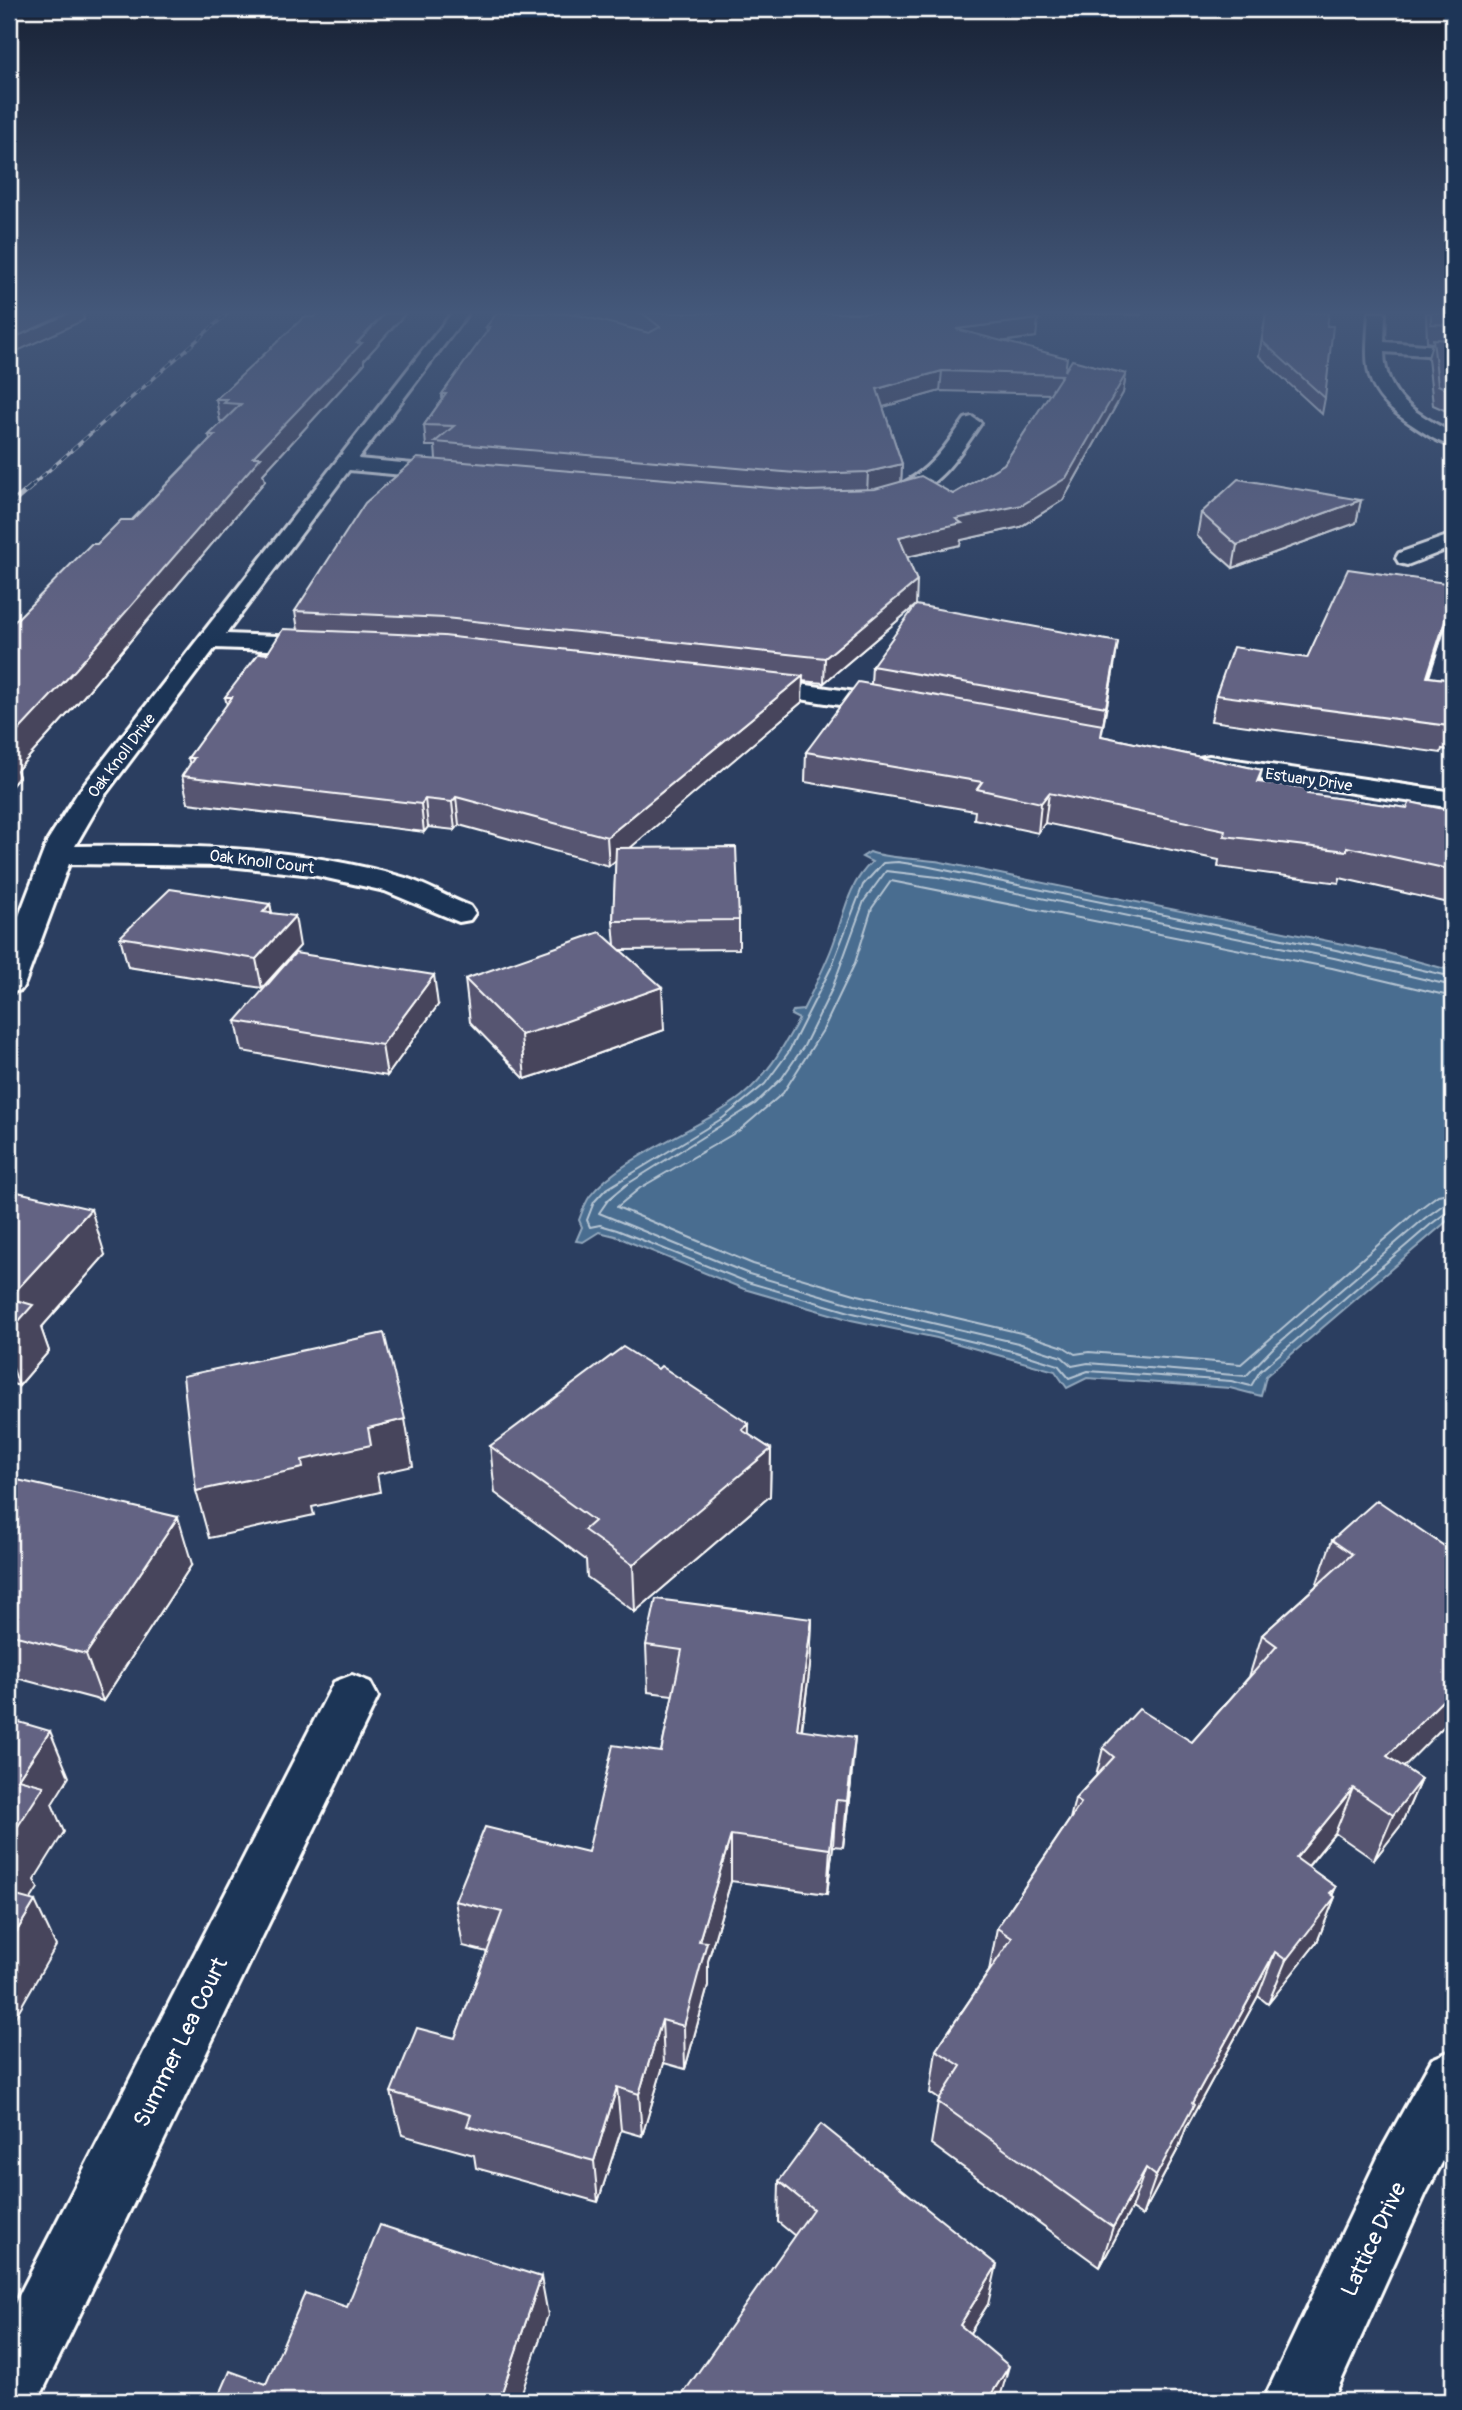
<svg xmlns="http://www.w3.org/2000/svg" width="1462" height="2410" viewBox="0 0 1462 2410" font-family="Pangolin,sans-serif">
<style>
.water{fill:#496d90;stroke:#92a7bc;stroke-width:2}
.lines{fill:none;stroke-linecap:round;stroke-linejoin:round}
.shore{stroke:#b6c5d3;stroke-width:2}
.street-casing{stroke:#fff;stroke-width:6}
.street{fill:#1d3557;fill-rule:evenodd}
.rail-far1-casing{stroke:#fff;stroke-width:3.5}
.rail-casing{stroke:#fff;stroke-width:5}
.rail-far1{stroke:#1d3557;stroke-width:2.5;stroke-dasharray:7;stroke-linecap:butt}
.rail{stroke:#1d3557;stroke-width:3.5;stroke-dasharray:10;stroke-linecap:butt}
.wall{fill:#565571;stroke:#fff;stroke-width:2;fill-rule:evenodd}
.shaded-wall{fill:#46455c;stroke:#fff;stroke-width:2}
.building{fill:#646383;stroke:#fff;stroke-width:2}
.labels{text-anchor:middle;stroke-width:7;stroke-linejoin:round;paint-order:stroke}
.far-street-label{font-size:16px;fill:#fff;stroke:#1d3557}
.near-street-label{font-size:23px;fill:#fff;stroke:#1d3557}
</style>
<rect width="100%" height="100%" fill="#2b3e60"/>
<filter id="ink" filterUnits="userSpaceOnUse"><feTurbulence type="fractalNoise" baseFrequency=".0143" numOctaves="2"/><feDisplacementMap in="SourceGraphic" scale="14" xChannelSelector="R" yChannelSelector="G"/><feConvolveMatrix kernelMatrix="1 2 1 2 8 2 1 2 1" color-interpolation-filters="sRGB"/></filter>
<g filter="url(#ink)">
<!-- water -->
<path class="water" d="M 870,852 C 884,858 922,859 941,862 L 1387,953 L 1453,971 L 1453,1216 L 1266,1376 L 1261,1396 L 1230,1388 L 1087,1378 L 1067,1388 L 1055,1371 L 937,1338 L 851,1320 L 744,1289 L 615,1236 L 599,1232 L 583,1242 L 576,1241 L 582,1227 L 579,1220 C 582,1212 585,1203 590,1196 C 621,1156 701,1129 742,1096 C 768,1075 783,1047 799,1019 L 791,1015 L 793,1011 L 803,1010 C 813,990 823,970 831,950 C 844,918 846,886 872,862 L 862,857 Z"/>
<g class="lines">
<!-- shore -->
<g class="shore">
<path d="M 1453,977 L 1336,950 L 925,866 L 898,862 L 883,863 L 863,885 L 831,968 L 788,1053 L 765,1084 L 723,1118 L 605,1190 L 594,1202 L 587,1220 L 590,1227 L 600,1225 L 617,1230 L 747,1282 L 853,1313 L 1016,1352 L 1058,1365 L 1069,1378 L 1088,1371 L 1231,1381 L 1251,1386 L 1260,1371 L 1430,1225 L 1447,1212 L 1453,1211"/>
<path d="M 1453,986 L 1334,958 L 938,877 L 886,871 L 864,901 L 832,989 L 804,1046 L 782,1078 L 755,1104 L 626,1185 L 608,1200 L 599,1213 L 749,1274 L 855,1305 L 1018,1343 L 1062,1357 L 1072,1366 L 1088,1363 L 1246,1376 L 1273,1348 L 1425,1218 L 1443,1205 L 1453,1203"/>
<path d="M 1453,997 L 1332,968 L 891,881 L 872,908 L 855,963 L 823,1030 L 783,1093 L 740,1130 L 640,1188 L 617,1207 L 753,1264 L 858,1295 L 1021,1333 L 1064,1347 L 1075,1354 L 1089,1352 L 1241,1364 L 1418,1210 L 1438,1195 L 1453,1192"/>
</g>
<!-- street casing -->
<g class="street-casing">
<g id="street">
<path d="M 452,313 L 468,313 L 358,459 L 457,468 L 464,470 L 467,474 L 464,478 L 457,480 L 349,470 L 226,634 L 325,638 L 334,640 L 337,645 L 334,650 L 325,652 L 215,648 L 104,796 L 75,846 C 187,845 299,846 406,878 C 428,885 448,898 470,906 L 475,913 L 470,920 L 459,922 L 385,891 L 313,875 L 228,866 L 69,864 L 25,983 L 21,990 L 9,993 L 9,942 L 48,840 L 77,794 Z"/>
<path d="M 1369,313 L 1385,313 L 1384,342 L 1453,347 L 1453,357 L 1384,352 C 1385,398 1417,414 1453,433 L 1453,446 C 1439,443 1426,434 1414,426 C 1362,392 1365,371 1369,313 Z"/>
<path d="M 972,417 L 981,423 C 959,455 939,489 899,500 C 889,503 881,506 872,503 L 869,499 L 872,495 C 921,482 937,459 965,419 Z"/>
<path d="M 1453,534 L 1453,547 L 1407,565 L 1399,563 L 1396,558 L 1399,553 Z"/>
<path d="M 750,677 L 898,698 L 907,701 L 911,706 L 907,711 L 898,714 L 741,690 L 737,685 L 741,680 Z"/>
<path d="M 1209,756 L 1453,792 L 1453,808 L 1199,770 L 1195,764 L 1199,758 Z"/>
<path d="M 352,1675 L 370,1682 L 378,1697 L 38,2401 L 9,2401 L 9,2315 L 334,1682 Z"/>
<path d="M 1453,2050 L 1453,2142 L 1426,2193 L 1332,2401 L 1263,2401 L 1382,2149 L 1432,2059 Z"/>
</g>
</g>
<!-- street -->
<use href="#street" class="street"/>
<!-- rail-far1 casing -->
<g class="rail-far1-casing">
<path id="rail-far1" d="M 30,487 L 228,313"/>
</g>
<!-- rail casing -->
<g class="rail-casing">
<path id="rail" d="M 9,506 L 32,486"/>
</g>
<!-- rail-far1 -->
<use href="#rail-far1" class="rail-far1"/>
<!-- rail -->
<use href="#rail" class="rail"/>
</g>
<!-- wall -->
<g class="wall">
<path d="M 319,313 L 406,313 L 364,360 L 364,364 L 263,474 L 265,481 L 83,697 L 17,770 L 19,777 L 9,789 L 97,544 L 132,520 L 210,439 L 209,435 L 223,421 L 220,421 L 216,399 Z"/>
<path d="M 497,313 L 1025,313 L 1036,337 L 1003,342 L 1065,370 L 1126,374 L 1123,393 L 1063,500 L 1020,527 L 961,540 L 960,545 L 907,557 L 916,605 L 824,683 L 802,681 L 802,702 L 629,848 L 739,920 L 739,949 L 621,950 L 664,1030 L 559,1068 L 525,1079 L 470,1022 L 465,979 L 615,945 L 613,921 L 616,859 L 609,866 L 459,825 L 455,830 L 428,827 L 424,832 L 188,803 L 182,776 L 190,765 L 188,758 L 227,705 L 225,697 L 267,654 L 298,630 L 295,611 L 436,459 L 435,446 L 426,446 L 424,425 L 442,399 L 442,394 L 487,332 L 486,327 ZM 940,391 L 1050,394 L 1004,464 L 953,494 L 901,482 L 902,464 L 883,407 Z"/>
<path d="M 1028,313 L 1141,313 L 1141,315 Z"/>
<path d="M 1266,313 L 1327,326 L 1325,398 L 1322,414 L 1259,356 Z"/>
<path d="M 1426,313 L 1453,313 L 1453,414 L 1433,405 L 1428,358 L 1432,343 L 1427,342 Z"/>
<path d="M 1361,500 L 1356,523 L 1233,568 L 1197,536 L 1201,513 Z"/>
<path d="M 1453,584 L 1453,599 L 1451,609 L 1429,677 L 1453,680 L 1453,751 L 1442,749 L 1441,753 L 1211,721 L 1216,695 L 1307,658 Z"/>
<path d="M 872,666 L 1114,667 L 1101,736 L 1262,770 L 1259,782 L 1307,794 L 1407,808 L 1453,811 L 1453,904 L 1340,878 L 1339,883 L 1218,867 L 1219,860 L 1045,823 L 1038,833 L 974,819 L 975,811 L 805,782 L 806,752 L 871,684 Z"/>
<path d="M 270,904 L 272,913 L 300,946 L 262,988 L 128,967 L 120,937 Z"/>
<path d="M 438,1005 L 387,1076 L 242,1051 L 236,1021 Z"/>
<path d="M 9,1190 L 105,1255 L 41,1328 L 49,1351 L 19,1386 L 13,1384 L 9,1389 Z"/>
<path d="M 748,1434 L 771,1449 L 770,1496 L 635,1612 L 587,1577 L 586,1560 L 495,1493 L 490,1446 Z"/>
<path d="M 9,1478 L 192,1564 L 103,1701 L 9,1676 Z"/>
<path d="M 1332,1540 L 1453,1552 L 1453,1717 L 1403,1767 L 1421,1779 L 1401,1825 L 1374,1860 L 1335,1833 L 1308,1867 L 1336,1887 L 1332,1895 L 1335,1897 L 1317,1942 L 1268,2004 L 1258,1996 L 1186,2128 L 1179,2147 L 1142,2216 L 1131,2209 L 1100,2267 L 931,2144 L 938,2102 L 940,2100 L 930,2093 L 936,2050 L 989,1971 L 997,1928 L 1070,1819 L 1075,1799 L 1096,1776 L 1103,1748 L 1192,1742 L 1249,1677 L 1262,1635 L 1316,1586 Z"/>
<path d="M 812,1619 L 810,1666 L 802,1730 L 851,1783 L 843,1847 L 833,1846 L 827,1894 L 731,1881 L 708,1961 L 708,1986 L 685,2069 L 664,2063 L 642,2136 L 621,2130 L 598,2202 L 476,2168 L 474,2155 L 402,2135 L 391,2092 L 455,2038 L 487,1952 L 463,1946 L 455,1901 L 588,1852 L 661,1752 L 673,1695 L 648,1692 L 646,1645 Z"/>
<path d="M 779,2181 L 988,2304 L 970,2333 L 795,2236 L 778,2222 Z"/>
</g>
<!-- shaded-wall -->
<g class="shaded-wall">
<path d="M 69,313 L 83,313 L 84,320 L 9,355 L 9,340 Z"/>
<path d="M 385,313 L 406,313 L 364,360 L 364,364 L 263,474 L 265,481 L 83,697 L 17,770 L 19,777 L 9,789 L 9,741 L 253,457 Z"/>
<path d="M 1038,319 L 1036,337 L 955,348 L 956,329 Z"/>
<path d="M 942,371 L 940,391 L 876,409 L 877,389 Z"/>
<path d="M 1126,374 L 1123,393 L 1063,500 L 1020,527 L 961,540 L 960,545 L 898,559 L 899,537 L 956,519 Z"/>
<path d="M 902,464 L 901,485 L 867,494 L 868,472 Z"/>
<path d="M 1361,500 L 1356,523 L 1233,568 L 1237,545 Z"/>
<path d="M 917,581 L 916,605 L 824,683 L 825,658 Z"/>
<path d="M 1453,596 L 1451,609 L 1420,702 L 1427,677 Z"/>
<path d="M 1118,642 L 1114,667 L 1102,733 L 1106,707 Z"/>
<path d="M 803,676 L 802,702 L 609,866 L 607,837 Z"/>
<path d="M 1049,793 L 1045,823 L 1038,833 L 1041,803 Z"/>
<path d="M 456,797 L 459,825 L 455,830 L 452,802 Z"/>
<path d="M 425,799 L 428,827 L 424,832 L 421,804 Z"/>
<path d="M 270,904 L 276,933 L 263,912 Z"/>
<path d="M 295,916 L 300,946 L 262,988 L 256,959 Z"/>
<path d="M 434,975 L 438,1005 L 387,1076 L 382,1045 Z"/>
<path d="M 662,987 L 664,1030 L 559,1068 L 525,1079 L 521,1035 Z"/>
<path d="M 91,1209 L 105,1255 L 41,1328 L 49,1351 L 19,1386 L 9,1357 L 9,1298 Z"/>
<path d="M 9,1372 L 13,1384 L 9,1389 Z"/>
<path d="M 405,1419 L 413,1466 L 377,1474 L 380,1492 L 312,1507 L 314,1515 L 209,1538 L 196,1491 L 302,1460 L 368,1428 Z"/>
<path d="M 749,1424 L 748,1468 L 771,1449 L 770,1496 L 635,1612 L 633,1565 L 742,1430 Z"/>
<path d="M 178,1517 L 192,1564 L 103,1701 L 86,1654 Z"/>
<path d="M 812,1619 L 810,1666 L 795,1776 L 797,1729 Z"/>
<path d="M 1453,1690 L 1453,1717 L 1371,1800 L 1387,1756 Z"/>
<path d="M 50,1731 L 69,1777 L 52,1804 L 64,1832 L 34,1880 L 38,1888 L 10,1932 L 9,1930 L 9,1840 L 18,1779 Z"/>
<path d="M 855,1737 L 851,1783 L 843,1847 L 847,1801 Z"/>
<path d="M 1421,1779 L 1401,1825 L 1374,1860 L 1393,1815 Z"/>
<path d="M 1353,1788 L 1335,1833 L 1278,1903 L 1296,1858 Z"/>
<path d="M 836,1800 L 833,1846 L 827,1894 L 830,1849 Z"/>
<path d="M 731,1835 L 731,1881 L 708,1961 L 708,1986 L 685,2069 L 684,2026 L 699,1941 Z"/>
<path d="M 1336,1887 L 1327,1907 L 1335,1897 L 1317,1942 L 1268,2004 L 1286,1960 L 1330,1893 Z"/>
<path d="M 35,1901 L 56,1946 L 10,2026 L 9,1944 Z"/>
<path d="M 1275,1952 L 1258,1996 L 1186,2128 L 1179,2147 L 1142,2216 L 1156,2176 L 1192,2103 Z"/>
<path d="M 662,2020 L 664,2063 L 642,2136 L 639,2094 Z"/>
<path d="M 617,2087 L 621,2130 L 598,2202 L 594,2161 Z"/>
<path d="M 1146,2168 L 1131,2209 L 1100,2267 L 1113,2227 Z"/>
<path d="M 997,2265 L 988,2304 L 951,2363 L 960,2325 Z"/>
<path d="M 541,2277 L 548,2315 L 519,2401 L 499,2401 Z"/>
<path d="M 1009,2366 L 999,2401 L 987,2401 Z"/>
</g>
<!-- building -->
<g class="building">
<path d="M 9,313 L 69,313 L 9,340 Z"/>
<path d="M 319,313 L 385,313 L 357,343 L 362,343 L 253,457 L 261,457 L 76,669 L 9,741 L 9,627 L 91,544 L 97,544 L 121,520 L 132,520 L 215,435 L 209,435 L 241,404 L 224,403 L 228,399 L 216,399 L 304,317 L 315,317 Z"/>
<path d="M 497,313 L 551,313 L 578,315 L 649,333 L 660,327 L 645,315 L 640,313 L 1025,313 L 1038,319 L 956,329 L 1067,358 L 1065,371 L 1072,360 L 1126,374 L 1066,478 L 1022,505 L 956,519 L 962,523 L 899,537 L 917,581 L 825,658 L 445,618 L 295,611 L 365,503 L 417,458 L 807,491 L 875,489 L 921,476 L 953,494 L 1004,464 L 1062,375 L 942,371 L 877,389 L 902,464 L 868,472 L 807,474 L 435,442 L 454,426 L 424,425 L 446,394 L 442,394 L 490,327 L 486,327 Z"/>
<path d="M 1266,313 L 1329,313 L 1327,326 L 1333,326 L 1325,398 L 1262,341 Z"/>
<path d="M 1431,313 L 1453,313 L 1453,325 L 1431,324 Z"/>
<path d="M 1433,339 L 1453,340 L 1453,392 L 1438,385 Z"/>
<path d="M 1238,479 L 1361,500 L 1237,545 L 1201,513 Z"/>
<path d="M 1348,569 L 1453,584 L 1453,596 L 1427,677 L 1453,680 L 1453,723 L 1449,722 L 1449,726 L 1216,695 L 1233,647 L 1307,658 Z"/>
<path d="M 916,605 L 1118,642 L 1106,707 L 872,666 Z"/>
<path d="M 283,629 L 444,636 L 803,676 L 607,837 L 456,797 L 452,802 L 425,799 L 421,804 L 182,776 L 194,758 L 188,758 L 232,697 L 225,697 L 259,653 L 267,654 Z"/>
<path d="M 858,682 L 1103,725 L 1101,736 L 1262,770 L 1257,782 L 1308,788 L 1307,794 L 1407,808 L 1410,802 L 1453,811 L 1453,870 L 1347,847 L 1347,851 L 1224,836 L 1225,830 L 1049,793 L 1041,803 L 977,789 L 982,782 L 806,752 Z"/>
<path d="M 736,847 L 739,920 L 613,921 L 616,848 Z"/>
<path d="M 170,889 L 270,904 L 263,912 L 295,916 L 256,959 L 120,937 Z"/>
<path d="M 600,932 L 662,987 L 556,1025 L 521,1035 L 465,979 Z"/>
<path d="M 295,953 L 434,975 L 382,1045 L 236,1021 Z"/>
<path d="M 9,1190 L 91,1209 L 9,1298 L 33,1305 L 9,1332 Z"/>
<path d="M 384,1333 L 405,1419 L 368,1428 L 371,1445 L 302,1460 L 303,1468 L 196,1491 L 183,1376 Z"/>
<path d="M 623,1347 L 658,1369 L 661,1366 L 749,1424 L 742,1430 L 771,1449 L 633,1565 L 584,1530 L 594,1521 L 490,1446 Z"/>
<path d="M 9,1478 L 178,1517 L 86,1654 L 9,1634 Z"/>
<path d="M 1377,1500 L 1453,1552 L 1453,1690 L 1387,1756 L 1421,1779 L 1393,1815 L 1353,1788 L 1296,1858 L 1336,1887 L 1330,1893 L 1335,1897 L 1286,1960 L 1275,1952 L 1192,2103 L 1194,2105 L 1156,2176 L 1146,2168 L 1113,2227 L 938,2102 L 961,2066 L 936,2050 L 1012,1938 L 997,1928 L 1081,1803 L 1075,1799 L 1114,1757 L 1103,1748 L 1139,1709 L 1192,1742 L 1277,1646 L 1262,1635 L 1352,1554 L 1332,1540 Z"/>
<path d="M 656,1599 L 812,1619 L 797,1729 L 855,1737 L 847,1801 L 836,1800 L 830,1849 L 731,1835 L 699,1941 L 707,1942 L 684,2026 L 662,2020 L 639,2094 L 617,2087 L 594,2161 L 467,2126 L 471,2115 L 391,2092 L 417,2028 L 455,2038 L 502,1912 L 455,1901 L 485,1827 L 588,1852 L 613,1745 L 661,1752 L 682,1650 L 646,1645 Z"/>
<path d="M 9,1719 L 50,1731 L 18,1779 L 44,1786 L 9,1840 L 16,1842 L 9,1854 Z"/>
<path d="M 9,1894 L 35,1901 L 9,1944 Z"/>
<path d="M 821,2124 L 997,2265 L 960,2325 L 1009,2366 L 987,2401 L 678,2401 L 813,2209 L 779,2181 Z"/>
<path d="M 380,2225 L 541,2277 L 499,2401 L 217,2401 L 230,2371 L 266,2384 L 305,2293 L 347,2307 Z"/>
</g>
</g>
<!-- sky -->
<linearGradient id="sky" x2="0" y2="1"><stop stop-color="#182235"/><stop offset="0.48" stop-color="#44587a"/><stop offset="1" stop-color="#44587a" stop-opacity="0"/></linearGradient>
<rect width="1462" height="651" fill="url(#sky)"/>
<g class="labels">
<!-- far-street labels -->
<g class="far-street-label">
<text transform="translate(121 755) rotate(-53)" y="6">Oak Knoll Drive</text>
<text transform="translate(1309 779) rotate(8)" y="6">Estuary Drive</text>
<text transform="translate(262 861) rotate(7)" y="6">Oak Knoll Court</text>
</g>
<!-- near-street labels -->
<g class="near-street-label">
<text transform="translate(180 2042) rotate(-64)" y="8">Summer Lea Court</text>
<text transform="translate(1373 2239) rotate(-65)" y="8">Lattice Drive</text>
</g>
</g>
<!-- margin -->
<rect width="1462" height="2410" fill="none" stroke="#1d3557" stroke-width="35"/>
<rect x="18" y="18" width="1427" height="2375" fill="none" stroke="#fff" stroke-width="2.5" filter="url(#ink)"/>
</svg>
